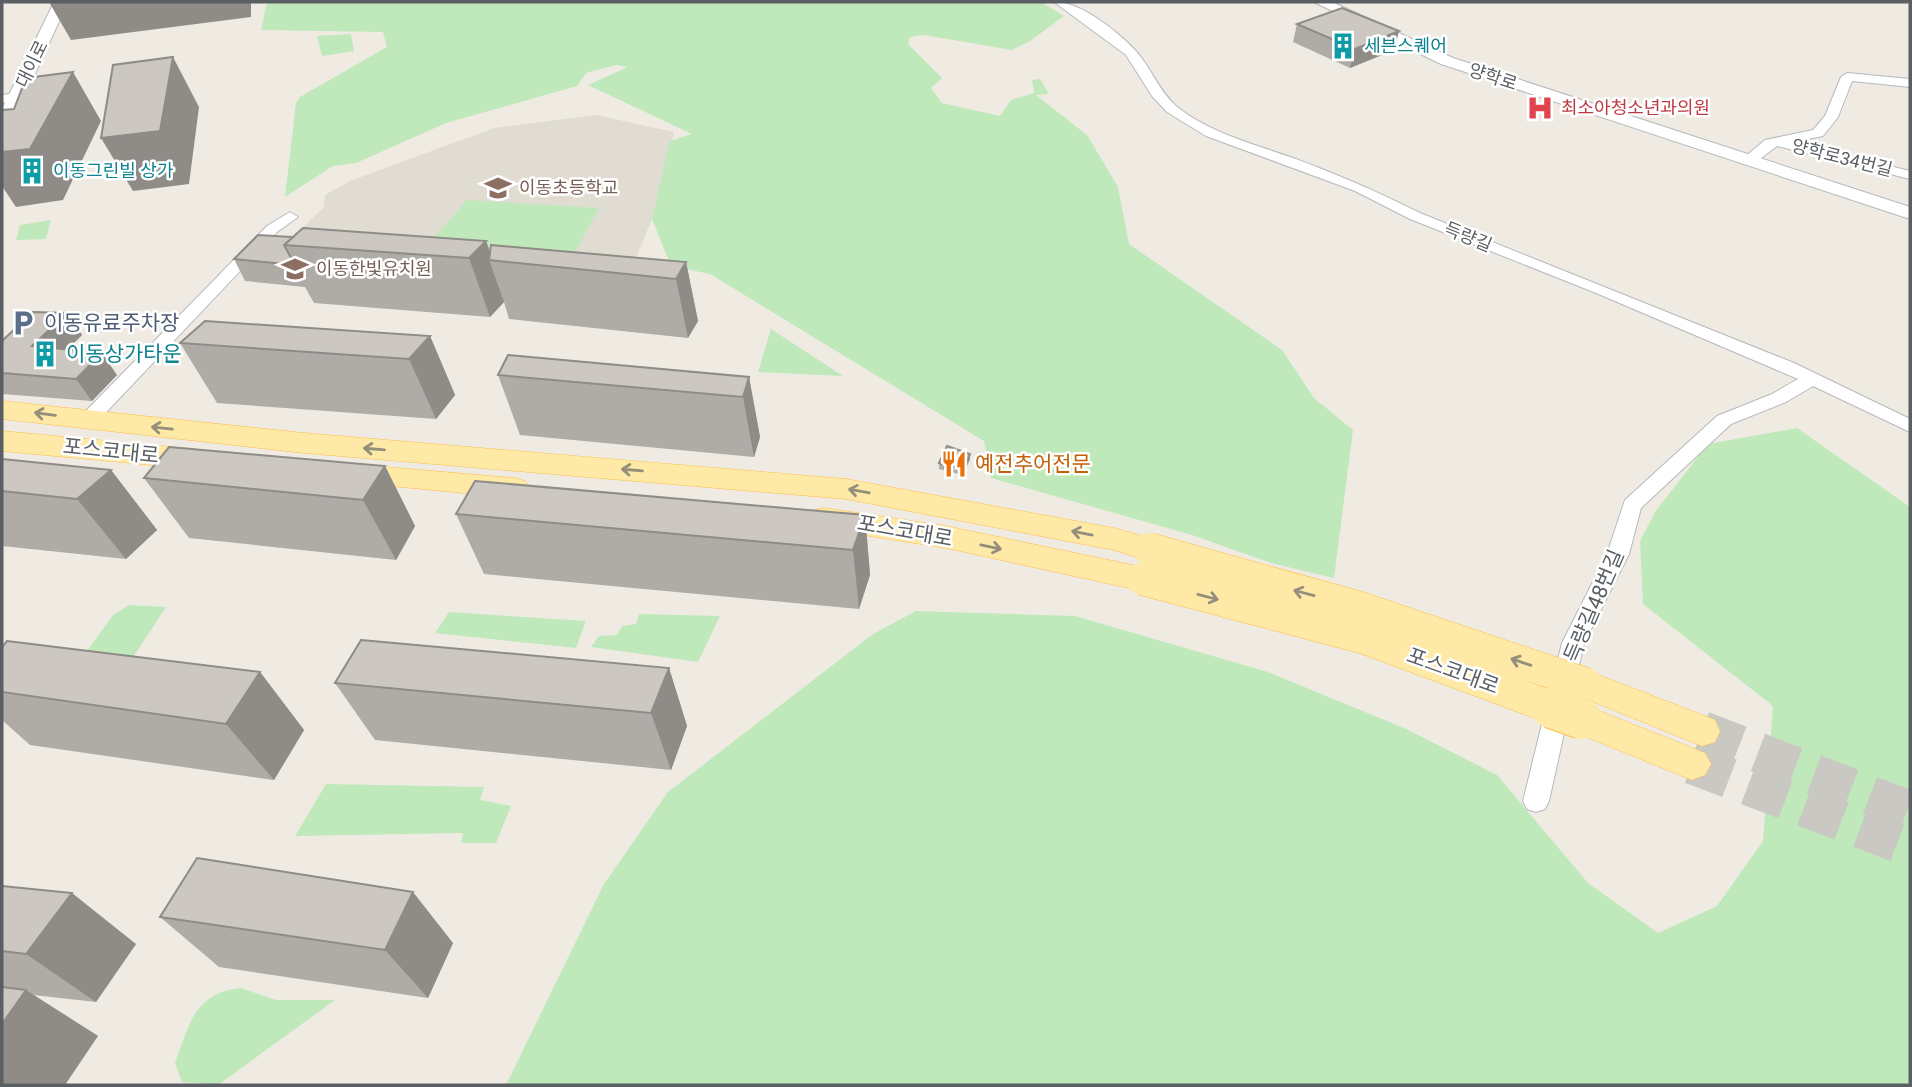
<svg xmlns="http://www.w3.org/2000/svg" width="1912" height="1087" viewBox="0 0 1912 1087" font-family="Roboto,'Noto Sans KR',sans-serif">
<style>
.education{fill:#e1dcd2}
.green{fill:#bfe9bb}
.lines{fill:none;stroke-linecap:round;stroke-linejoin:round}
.primary-tunnel{stroke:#cac8c2;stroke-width:40;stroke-dasharray:40 20;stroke-linecap:butt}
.minor-casing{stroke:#b5b9be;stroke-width:2}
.tertiary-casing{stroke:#b5b9be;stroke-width:2}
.primary-casing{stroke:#ffbe4a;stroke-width:1}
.minor{fill:#fff;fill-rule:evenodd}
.tertiary{fill:#fff;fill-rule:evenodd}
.primary{fill:#ffe9a6;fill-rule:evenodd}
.primary-bridge-far1-casing{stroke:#ffbe4a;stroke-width:33;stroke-linecap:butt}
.primary-bridge-casing{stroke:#ffbe4a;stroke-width:42;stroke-linecap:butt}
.primary-bridge-far1{stroke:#ffe9a6;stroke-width:32}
.primary-bridge{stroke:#ffe9a6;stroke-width:40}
.wall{fill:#afaba6}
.shaded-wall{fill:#8f8b87}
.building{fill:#ccc7c1;stroke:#8f8b87;stroke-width:2}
.oneway{stroke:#948f7b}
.labels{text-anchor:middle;stroke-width:5;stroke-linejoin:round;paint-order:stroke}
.far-culture-label{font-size:18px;fill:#0d838f;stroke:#fff;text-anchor:start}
.far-street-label{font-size:18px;fill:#5a5f64;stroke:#fff}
.far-health-label{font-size:18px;fill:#be3a42;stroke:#fff;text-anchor:start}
.far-education-label{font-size:18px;fill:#785e54;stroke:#fff;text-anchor:start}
.service-label{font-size:21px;fill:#4e5e75;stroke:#fff;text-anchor:start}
.culture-label{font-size:21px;fill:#0d838f;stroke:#fff;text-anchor:start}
.street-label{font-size:21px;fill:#5a5f64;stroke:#fff}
.food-label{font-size:21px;fill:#c56008;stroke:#fff;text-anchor:start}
</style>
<rect width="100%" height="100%" fill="#efebe2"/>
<!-- education -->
<path class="education" d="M 596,115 L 674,132 L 652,219 L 633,265 L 286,244 L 324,207 L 325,195 L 350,181 L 494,128 Z"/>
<!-- green -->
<g class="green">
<path d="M 267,2 L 1041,2 L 1064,16 L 1030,41 L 1012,50 L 924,35 L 910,37 L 908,44 L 942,78 L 931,88 L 942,103 L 1000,116 L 1011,100 L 1034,93 L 1032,80 L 1040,79 L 1049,94 L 1036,95 L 1087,135 L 1118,187 L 1129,244 L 1282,350 L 1314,398 L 1353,430 L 1334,578 L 1271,563 L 1192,535 L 991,478 L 984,441 L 710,274 L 671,266 L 652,219 L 670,141 L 692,134 L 588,85 L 628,67 L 616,65 L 586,73 L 577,86 L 446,123 L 356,163 L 333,166 L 285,197 L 296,103 L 300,97 L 387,47 L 383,32 L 261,30 Z"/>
<path d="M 351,34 L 354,51 L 322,56 L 317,36 Z"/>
<path d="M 467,200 L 599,208 L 572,258 L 427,246 Z"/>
<path d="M 51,220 L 46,239 L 16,240 L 20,225 Z"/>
<path d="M 771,329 L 843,376 L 758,372 Z"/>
<path d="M 1797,428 L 1910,507 L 1910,1085 L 506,1085 L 604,884 L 668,792 L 873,634 L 916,611 L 1075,616 L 1268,672 L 1406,729 L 1497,775 L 1588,883 L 1658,933 L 1717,906 L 1763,841 L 1773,706 L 1643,604 L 1640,541 L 1655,512 L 1708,444 Z"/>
<path d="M 129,605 L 166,607 L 126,668 L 82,658 L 113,615 Z"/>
<path d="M 449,612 L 586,621 L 576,648 L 435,633 Z"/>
<path d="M 639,614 L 720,616 L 698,662 L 591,647 L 599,636 L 617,635 L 622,626 L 636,624 Z"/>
<path d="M 326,784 L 484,787 L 480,800 L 511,806 L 496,843 L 461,843 L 463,833 L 295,836 Z"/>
<path d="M 241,988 L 276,1000 L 335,1000 L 218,1085 L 182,1082 L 175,1063 C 189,1025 195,992 241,988 Z"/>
</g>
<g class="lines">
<!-- primary-tunnel -->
<g class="primary-tunnel">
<path d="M 1702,731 L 1910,811"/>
<path d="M 1692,764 L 1910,847"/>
</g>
<!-- minor casing -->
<g class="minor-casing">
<g id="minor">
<path d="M 1054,2 C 1080,1 1117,31 1135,50 C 1151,67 1158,90 1176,106 C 1209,133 1254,144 1293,158 C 1337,174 1378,192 1420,213 L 1794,363 L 1910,419 L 1910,432 L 1813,386 L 1786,402 L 1731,424 L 1641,508 L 1629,554 L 1584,643 L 1549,801 L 1545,809 L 1536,812 L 1527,809 L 1523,801 L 1562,643 L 1607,554 L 1625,500 L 1717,416 L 1772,394 L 1798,379 L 1596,293 L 1410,219 L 1355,191 L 1206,136 L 1167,112 L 1152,96 L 1126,55 Z"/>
<path d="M 1847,73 L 1910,79 L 1910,87 L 1852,81 L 1838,117 L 1823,136 L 1793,142 L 1910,171 L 1910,179 L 1777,146 L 1756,162 L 1746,162 L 1746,156 L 1765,140 L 1813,130 L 1825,116 L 1841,77 Z"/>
<path d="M 16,93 L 21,94 L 21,100 L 2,103 L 2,95 Z"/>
<path d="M 290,212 L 298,217 L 277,232 L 95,424 L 81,424 L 79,420 L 81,416 L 267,226 Z"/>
</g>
</g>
<!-- tertiary casing -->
<g class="tertiary-casing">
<g id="tertiary">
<path d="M 54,2 L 68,2 L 11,126 L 2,131 L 2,109 Z"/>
<path d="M 1314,2 L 1332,2 L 1453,58 L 1910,207 L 1910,219 L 1441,64 Z"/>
</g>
</g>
<!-- primary casing -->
<g class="primary-casing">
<g id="primary">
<path d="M 2,401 L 304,433 L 846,479 L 1114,528 L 1160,541 L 1165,549 L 1160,557 L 1149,561 L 1114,550 L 846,499 L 304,453 L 2,419 Z"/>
<path d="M 2,431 L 204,450 L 214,453 L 219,460 L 214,467 L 204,470 L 2,451 Z"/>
<path d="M 350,464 L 514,478 L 525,481 L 529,488 L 525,495 L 514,498 L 340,481 L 335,474 L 340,467 Z"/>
<path d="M 824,508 L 946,526 L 1142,567 L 1153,570 L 1158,579 L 1153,588 L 1142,591 L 946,548 L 813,527 L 809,519 L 813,511 Z"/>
<path d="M 1586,670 L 1715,720 L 1720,731 L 1715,742 L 1702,746 L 1574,694 L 1568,684 L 1574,674 Z"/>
<path d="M 1582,704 L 1705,753 L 1711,764 L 1705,775 L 1692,780 L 1569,730 L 1564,719 L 1569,708 Z"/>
</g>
</g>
<!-- minor -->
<use href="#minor" class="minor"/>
<!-- tertiary -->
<use href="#tertiary" class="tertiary"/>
<!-- primary -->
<use href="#primary" class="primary"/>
<!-- primary-bridge-far1 casing -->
<g class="primary-bridge-far1-casing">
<g id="primary-bridge-far1">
<path d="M 1149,549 L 1357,607 L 1586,684"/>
<path d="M 1142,579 L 1365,638 L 1556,709"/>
</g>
</g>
<!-- primary-bridge casing -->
<g class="primary-bridge-casing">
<path id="primary-bridge" d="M 1551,708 L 1582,719"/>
</g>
<!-- primary-bridge-far1 -->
<use href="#primary-bridge-far1" class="primary-bridge-far1"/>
<!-- primary-bridge -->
<use href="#primary-bridge" class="primary-bridge"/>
</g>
<!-- wall -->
<g class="wall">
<path d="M 1297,24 L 1399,31 L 1394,50 L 1350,68 L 1293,42 Z"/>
<path d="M 293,237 L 486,241 L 490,251 L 686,262 L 698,321 L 688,338 L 509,319 L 504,302 L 490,317 L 314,303 L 305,287 L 245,281 L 234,259 Z"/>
<path d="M 67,313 L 82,335 L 67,350 L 117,375 L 92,401 L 2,394 L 2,341 Z"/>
<path d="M 430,336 L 455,395 L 436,419 L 217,403 L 180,343 Z"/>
<path d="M 498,375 L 749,377 L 760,437 L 754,457 L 520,435 Z"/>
<path d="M 2,459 L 111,470 L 157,530 L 126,559 L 2,546 Z"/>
<path d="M 970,459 L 963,475 L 939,469 L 939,463 Z"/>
<path d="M 385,466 L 415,526 L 396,560 L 189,538 L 144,478 Z"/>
<path d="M 456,514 L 865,515 L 870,575 L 859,609 L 484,574 Z"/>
<path d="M 2,647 L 260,672 L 304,730 L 274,780 L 30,745 L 2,720 Z"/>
<path d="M 669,668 L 687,726 L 671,770 L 375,740 L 335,683 Z"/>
<path d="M 2,886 L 136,944 L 96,1002 L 33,995 L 98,1036 L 2,1085 Z"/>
<path d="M 160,917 L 453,943 L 428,998 L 219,967 Z"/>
</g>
<!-- shaded-wall -->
<g class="shaded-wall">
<path d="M 49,2 L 251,2 L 251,17 L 71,40 Z"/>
<path d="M 1399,31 L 1394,50 L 1350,68 L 1355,49 Z"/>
<path d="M 173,57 L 199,107 L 189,184 L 133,191 L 101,138 Z"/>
<path d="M 73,72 L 101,121 L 63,200 L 16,207 L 2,186 L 2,149 Z"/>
<path d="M 486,241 L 493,261 L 489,260 L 504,302 L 490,317 L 469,258 Z"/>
<path d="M 686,262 L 698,321 L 688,338 L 676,279 Z"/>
<path d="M 67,313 L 82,335 L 48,368 L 32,346 Z"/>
<path d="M 430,336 L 455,395 L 436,419 L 409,359 Z"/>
<path d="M 102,353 L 117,375 L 92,401 L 76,379 Z"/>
<path d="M 749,377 L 760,437 L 754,457 L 743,397 Z"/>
<path d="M 970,454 L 970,459 L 963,475 L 963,470 Z"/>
<path d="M 385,466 L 415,526 L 396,560 L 363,500 Z"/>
<path d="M 111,470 L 157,530 L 126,559 L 77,499 Z"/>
<path d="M 865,515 L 870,575 L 859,609 L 853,550 Z"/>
<path d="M 669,668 L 687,726 L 671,770 L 651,713 Z"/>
<path d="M 260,672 L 304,730 L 274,780 L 226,724 Z"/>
<path d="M 413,892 L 453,943 L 428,998 L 385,950 Z"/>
<path d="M 72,893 L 136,944 L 96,1002 L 26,954 Z"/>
<path d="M 26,990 L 98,1036 L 65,1085 L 2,1085 L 2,1024 Z"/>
</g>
<!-- building -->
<g class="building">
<path d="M 1342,8 L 1399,31 L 1355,49 L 1297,24 Z"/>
<path d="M 173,57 L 160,131 L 101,138 L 113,65 Z"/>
<path d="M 73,72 L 30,149 L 2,152 L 2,110 L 14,109 L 26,78 Z"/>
<path d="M 303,228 L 486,241 L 469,258 L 284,245 Z"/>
<path d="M 258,235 L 293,237 L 284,245 L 295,265 L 234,259 Z"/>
<path d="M 491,245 L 686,262 L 676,279 L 489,260 Z"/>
<path d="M 33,312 L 67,313 L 32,346 L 102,353 L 76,379 L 2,373 L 2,341 Z"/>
<path d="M 205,321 L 430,336 L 409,359 L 180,343 Z"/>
<path d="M 508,355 L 749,377 L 743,397 L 498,375 Z"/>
<path d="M 947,446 L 970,454 L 963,470 L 939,463 Z"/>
<path d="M 169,447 L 385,466 L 363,500 L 144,478 Z"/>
<path d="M 2,459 L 111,470 L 77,499 L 2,491 Z"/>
<path d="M 475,481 L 865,515 L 853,550 L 456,514 Z"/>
<path d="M 361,640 L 669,668 L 651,713 L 335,683 Z"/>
<path d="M 7,641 L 260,672 L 226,724 L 2,692 L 2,647 Z"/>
<path d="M 197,858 L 413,892 L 385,950 L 160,917 Z"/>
<path d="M 2,886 L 72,893 L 26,954 L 2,951 Z"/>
<path d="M 2,987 L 26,990 L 2,1024 Z"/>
</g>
<!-- one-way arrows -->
<defs><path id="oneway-shaft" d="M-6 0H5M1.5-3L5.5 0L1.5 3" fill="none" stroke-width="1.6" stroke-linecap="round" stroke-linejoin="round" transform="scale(1.75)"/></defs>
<g class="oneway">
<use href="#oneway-shaft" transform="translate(45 414) rotate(-173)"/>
<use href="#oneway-shaft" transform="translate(162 428) rotate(-174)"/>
<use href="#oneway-shaft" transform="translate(374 449) rotate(-175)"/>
<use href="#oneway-shaft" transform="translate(632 470) rotate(-175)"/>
<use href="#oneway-shaft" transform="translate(859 491) rotate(-170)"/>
<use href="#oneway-shaft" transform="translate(1082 533) rotate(-169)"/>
<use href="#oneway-shaft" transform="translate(991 547) rotate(12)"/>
<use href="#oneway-shaft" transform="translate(1304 593) rotate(-165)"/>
<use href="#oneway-shaft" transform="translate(1208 597) rotate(15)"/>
<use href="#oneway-shaft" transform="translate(1521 662) rotate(-161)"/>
</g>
<!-- icons -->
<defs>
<g id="building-bare" transform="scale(2.1)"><path d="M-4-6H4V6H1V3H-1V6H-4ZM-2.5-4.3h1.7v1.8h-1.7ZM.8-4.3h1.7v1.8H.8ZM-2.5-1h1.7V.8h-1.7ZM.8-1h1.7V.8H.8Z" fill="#0f9aa8" stroke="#fff" stroke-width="2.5" paint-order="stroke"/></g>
<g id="hospital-bare" transform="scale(2.1)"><path d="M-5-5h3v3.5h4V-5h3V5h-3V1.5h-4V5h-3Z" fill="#e0444e" stroke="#fff" stroke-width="2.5" paint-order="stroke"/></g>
<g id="school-bare" transform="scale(2.1)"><path d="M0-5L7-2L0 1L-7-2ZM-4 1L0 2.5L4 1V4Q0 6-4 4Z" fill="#8d6e63" stroke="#fff" stroke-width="2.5" paint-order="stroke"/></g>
<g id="parking-bare" transform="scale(2.1)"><path d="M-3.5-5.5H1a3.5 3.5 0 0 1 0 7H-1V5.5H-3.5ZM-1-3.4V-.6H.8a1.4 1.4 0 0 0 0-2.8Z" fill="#5c6f8a" stroke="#fff" stroke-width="2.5" paint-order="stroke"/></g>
<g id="restaurant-bare" transform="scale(2.1)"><path d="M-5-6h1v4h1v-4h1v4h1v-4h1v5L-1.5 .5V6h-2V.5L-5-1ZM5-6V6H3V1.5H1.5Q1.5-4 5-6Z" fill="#e8710a" stroke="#fff" stroke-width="2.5" paint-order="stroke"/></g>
</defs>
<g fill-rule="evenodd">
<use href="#building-bare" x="1343" y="46"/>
<use href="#hospital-bare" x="1540" y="108"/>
<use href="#building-bare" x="32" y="171"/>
<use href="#school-bare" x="498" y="188"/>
<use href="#school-bare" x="295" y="269"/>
<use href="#parking-bare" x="23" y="323"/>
<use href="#building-bare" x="45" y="354"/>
<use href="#restaurant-bare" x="954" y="464"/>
</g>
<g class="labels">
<!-- far-culture labels -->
<g class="far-culture-label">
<text x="1364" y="52">세븐스퀘어</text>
<text x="53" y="177">이동그린빌 상가</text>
</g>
<!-- far-street labels -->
<g class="far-street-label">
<text transform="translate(32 64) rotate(-64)" y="6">대이로</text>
<text transform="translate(1493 77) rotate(18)" y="6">양학로</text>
<text transform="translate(1842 158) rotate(14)" y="6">양학로34번길</text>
<text transform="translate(1468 237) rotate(22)" y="6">득량길</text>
</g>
<!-- far-health labels -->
<g class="far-health-label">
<text x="1561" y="114">최소아청소년과의원</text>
</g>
<!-- far-education labels -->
<g class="far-education-label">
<text x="519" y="194">이동초등학교</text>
<text x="316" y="275">이동한빛유치원</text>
</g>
<!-- service labels -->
<g class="service-label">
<text x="44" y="330">이동유료주차장</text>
</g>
<!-- culture labels -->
<g class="culture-label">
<text x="66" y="361">이동상가타운</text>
</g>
<!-- street labels -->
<g class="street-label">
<text transform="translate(111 451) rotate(6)" y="7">포스코대로</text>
<text transform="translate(905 531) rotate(10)" y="7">포스코대로</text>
<text transform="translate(1594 606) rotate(-67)" y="7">득량길48번길</text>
<text transform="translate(1453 671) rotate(20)" y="7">포스코대로</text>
</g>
<!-- food labels -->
<g class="food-label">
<text x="975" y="471">예전추어전문</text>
</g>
</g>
<!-- border -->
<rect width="1912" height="1087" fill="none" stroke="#5a5f64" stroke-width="7"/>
</svg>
